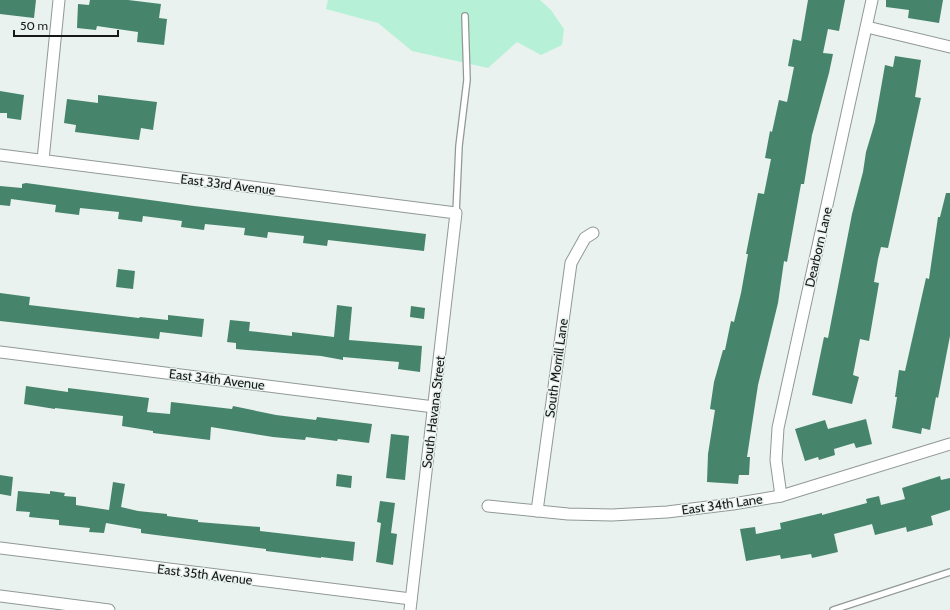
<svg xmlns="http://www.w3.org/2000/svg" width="950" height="610" viewBox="0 0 950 610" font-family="Cabin,sans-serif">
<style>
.green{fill:#b6f1d7}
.building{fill:#46846c}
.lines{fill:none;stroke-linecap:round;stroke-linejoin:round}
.lane-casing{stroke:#919995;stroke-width:8}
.street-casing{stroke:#919995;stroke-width:13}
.lane{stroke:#fff;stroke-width:5.5}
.street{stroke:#fff;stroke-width:11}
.labels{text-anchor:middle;stroke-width:3;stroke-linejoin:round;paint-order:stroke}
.street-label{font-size:13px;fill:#161918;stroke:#e9f2ee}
</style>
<rect width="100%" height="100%" fill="#e9f2ee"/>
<!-- green -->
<path class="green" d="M 328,0 L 540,0 L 551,10 L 564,29 L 562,45 L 541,55 L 517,42 L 488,68 L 412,51 L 378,23 L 326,9 Z"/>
<!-- building -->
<g class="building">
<path d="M 0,0 L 36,0 L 34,18 L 0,14 Z"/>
<path d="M 90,0 L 128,0 L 161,4 L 159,18 L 167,19 L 164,45 L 137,42 L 138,32 L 97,26 L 96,30 L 77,28 L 78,4 L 89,5 Z"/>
<path d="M 808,0 L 845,0 L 839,31 L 828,29 L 823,53 L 833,54 L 829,73 L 812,135 L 804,184 L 801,184 L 787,262 L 784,261 L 778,303 L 758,385 L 747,457 L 750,457 L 749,475 L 739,475 L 738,484 L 707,482 L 708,454 L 715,410 L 710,409 L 714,382 L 723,350 L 725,350 L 731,321 L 734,322 L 741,293 L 748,254 L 746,254 L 758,193 L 764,194 L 771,159 L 765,158 L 770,131 L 772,132 L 779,100 L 787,102 L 794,67 L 788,66 L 793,39 L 801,41 Z"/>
<path d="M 886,0 L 943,0 L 939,23 L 908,18 L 909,10 L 886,7 Z"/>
<path d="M 895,56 L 921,60 L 915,97 L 921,98 L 888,248 L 881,247 L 878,259 L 874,282 L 879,283 L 869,341 L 860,339 L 853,375 L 859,377 L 852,404 L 812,395 L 824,337 L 828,338 L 852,214 L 863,172 L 866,152 L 875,122 L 885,65 L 893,67 Z"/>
<path d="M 0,91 L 24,95 L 21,120 L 7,118 L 7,113 L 0,113 Z"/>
<path d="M 98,95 L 157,102 L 153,130 L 141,128 L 139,140 L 75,132 L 76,125 L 64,123 L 67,99 L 98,103 Z"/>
<path d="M 26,183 L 194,206 L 426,234 L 424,251 L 328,240 L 327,246 L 303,243 L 304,236 L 268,232 L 267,238 L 244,235 L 245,228 L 205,224 L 204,230 L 181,227 L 182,221 L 143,216 L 142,222 L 118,219 L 119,212 L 80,208 L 79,215 L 55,212 L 56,205 L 11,199 L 10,206 L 0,205 L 0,186 L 22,188 L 22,184 Z"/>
<path d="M 946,193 L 950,193 L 950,336 L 938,398 L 936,397 L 930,430 L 922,428 L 921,434 L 892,428 L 897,397 L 895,397 L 899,370 L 905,371 L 926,278 L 929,279 L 938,217 L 940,217 Z"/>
<path d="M 118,269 L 135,271 L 133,289 L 116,287 Z"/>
<path d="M 0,293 L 30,297 L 29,305 L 139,318 L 140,317 L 168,320 L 168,315 L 204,319 L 202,337 L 160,332 L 159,339 L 0,321 Z"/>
<path d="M 337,305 L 352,307 L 349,340 L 422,346 L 420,372 L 398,369 L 399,362 L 343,357 L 343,360 L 321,356 L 236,349 L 236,343 L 227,342 L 230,320 L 250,322 L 249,331 L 292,336 L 292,332 L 334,337 Z"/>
<path d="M 411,306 L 425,308 L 424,319 L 410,317 Z"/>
<path d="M 26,386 L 68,392 L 68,388 L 149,398 L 147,412 L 170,414 L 171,402 L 232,409 L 233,406 L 276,415 L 316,420 L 317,417 L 372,424 L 369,443 L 338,439 L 337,441 L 306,437 L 305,440 L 273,437 L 211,427 L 210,440 L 153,433 L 153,431 L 122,426 L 123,416 L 55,408 L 55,409 L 24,404 Z"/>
<path d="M 866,419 L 872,444 L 856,448 L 854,443 L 834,449 L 835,455 L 819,460 L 818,457 L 805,461 L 795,429 L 825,420 L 828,429 Z"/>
<path d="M 391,434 L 409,436 L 405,480 L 386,478 Z"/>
<path d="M 337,474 L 352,476 L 351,488 L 336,486 Z"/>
<path d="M 0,475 L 13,477 L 11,496 L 0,494 Z"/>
<path d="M 940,476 L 941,480 L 950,478 L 950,510 L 931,516 L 933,525 L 907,532 L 906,527 L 875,535 L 872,524 L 834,534 L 838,552 L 812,558 L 811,554 L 781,559 L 780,555 L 746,561 L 740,529 L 755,527 L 756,534 L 781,529 L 780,523 L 822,513 L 822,515 L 867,503 L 866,499 L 879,496 L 881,505 L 905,499 L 902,488 Z"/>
<path d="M 113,482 L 125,484 L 121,507 L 138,511 L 167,514 L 167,516 L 198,520 L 198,522 L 260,527 L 260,531 L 355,542 L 353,561 L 321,557 L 321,558 L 266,551 L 266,549 L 156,535 L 141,533 L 141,529 L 106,523 L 104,533 L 89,532 L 90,528 L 59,525 L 59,520 L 29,517 L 30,512 L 16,511 L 18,491 L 50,494 L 50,491 L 65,493 L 64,496 L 76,497 L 76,505 L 109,510 Z"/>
<path d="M 380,501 L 395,503 L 391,533 L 397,534 L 393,565 L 376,562 L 381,523 L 377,522 Z"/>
</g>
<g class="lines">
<!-- lane casing -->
<g class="lane-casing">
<g id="lane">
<path d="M 456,213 L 459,146 L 467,80 L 465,16"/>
<path d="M 833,610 L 950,572"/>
</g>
</g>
<!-- street casing -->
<g class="street-casing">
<g id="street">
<path d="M 867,27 L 950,47"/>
<path d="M 0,155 L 456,213 L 410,610"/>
<path d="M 43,160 L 59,0"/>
<path d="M 0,352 L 434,407"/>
<path d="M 781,496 L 776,460 L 778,428 L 872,0"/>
<path d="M 488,506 L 568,514 L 612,515 L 667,512 L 733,504 L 781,496 L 950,444"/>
<path d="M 537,511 L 571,263 L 585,238 L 593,233"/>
<path d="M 0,548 L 411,599"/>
<path d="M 0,596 L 109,610"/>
</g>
</g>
<!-- lane -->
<use href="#lane" class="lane"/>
<!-- street -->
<use href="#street" class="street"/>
</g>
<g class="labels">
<!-- street labels -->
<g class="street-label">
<text transform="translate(228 184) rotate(7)" y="5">East 33rd Avenue</text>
<text transform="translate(818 247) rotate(-77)" y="5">Dearborn Lane</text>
<text transform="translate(556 368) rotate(-82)" y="5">South Morrill Lane</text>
<text transform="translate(217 379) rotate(7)" y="5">East 34th Avenue</text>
<text transform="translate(433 412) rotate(-83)" y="5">South Havana Street</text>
<text transform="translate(722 504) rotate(-8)" y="5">East 34th Lane</text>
<text transform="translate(205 574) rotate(7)" y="5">East 35th Avenue</text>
</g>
</g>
<!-- scale -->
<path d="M14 30v6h104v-6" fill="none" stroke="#161918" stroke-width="2"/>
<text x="20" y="30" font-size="12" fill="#161918" stroke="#e9f2ee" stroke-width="3" paint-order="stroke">50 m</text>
</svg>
